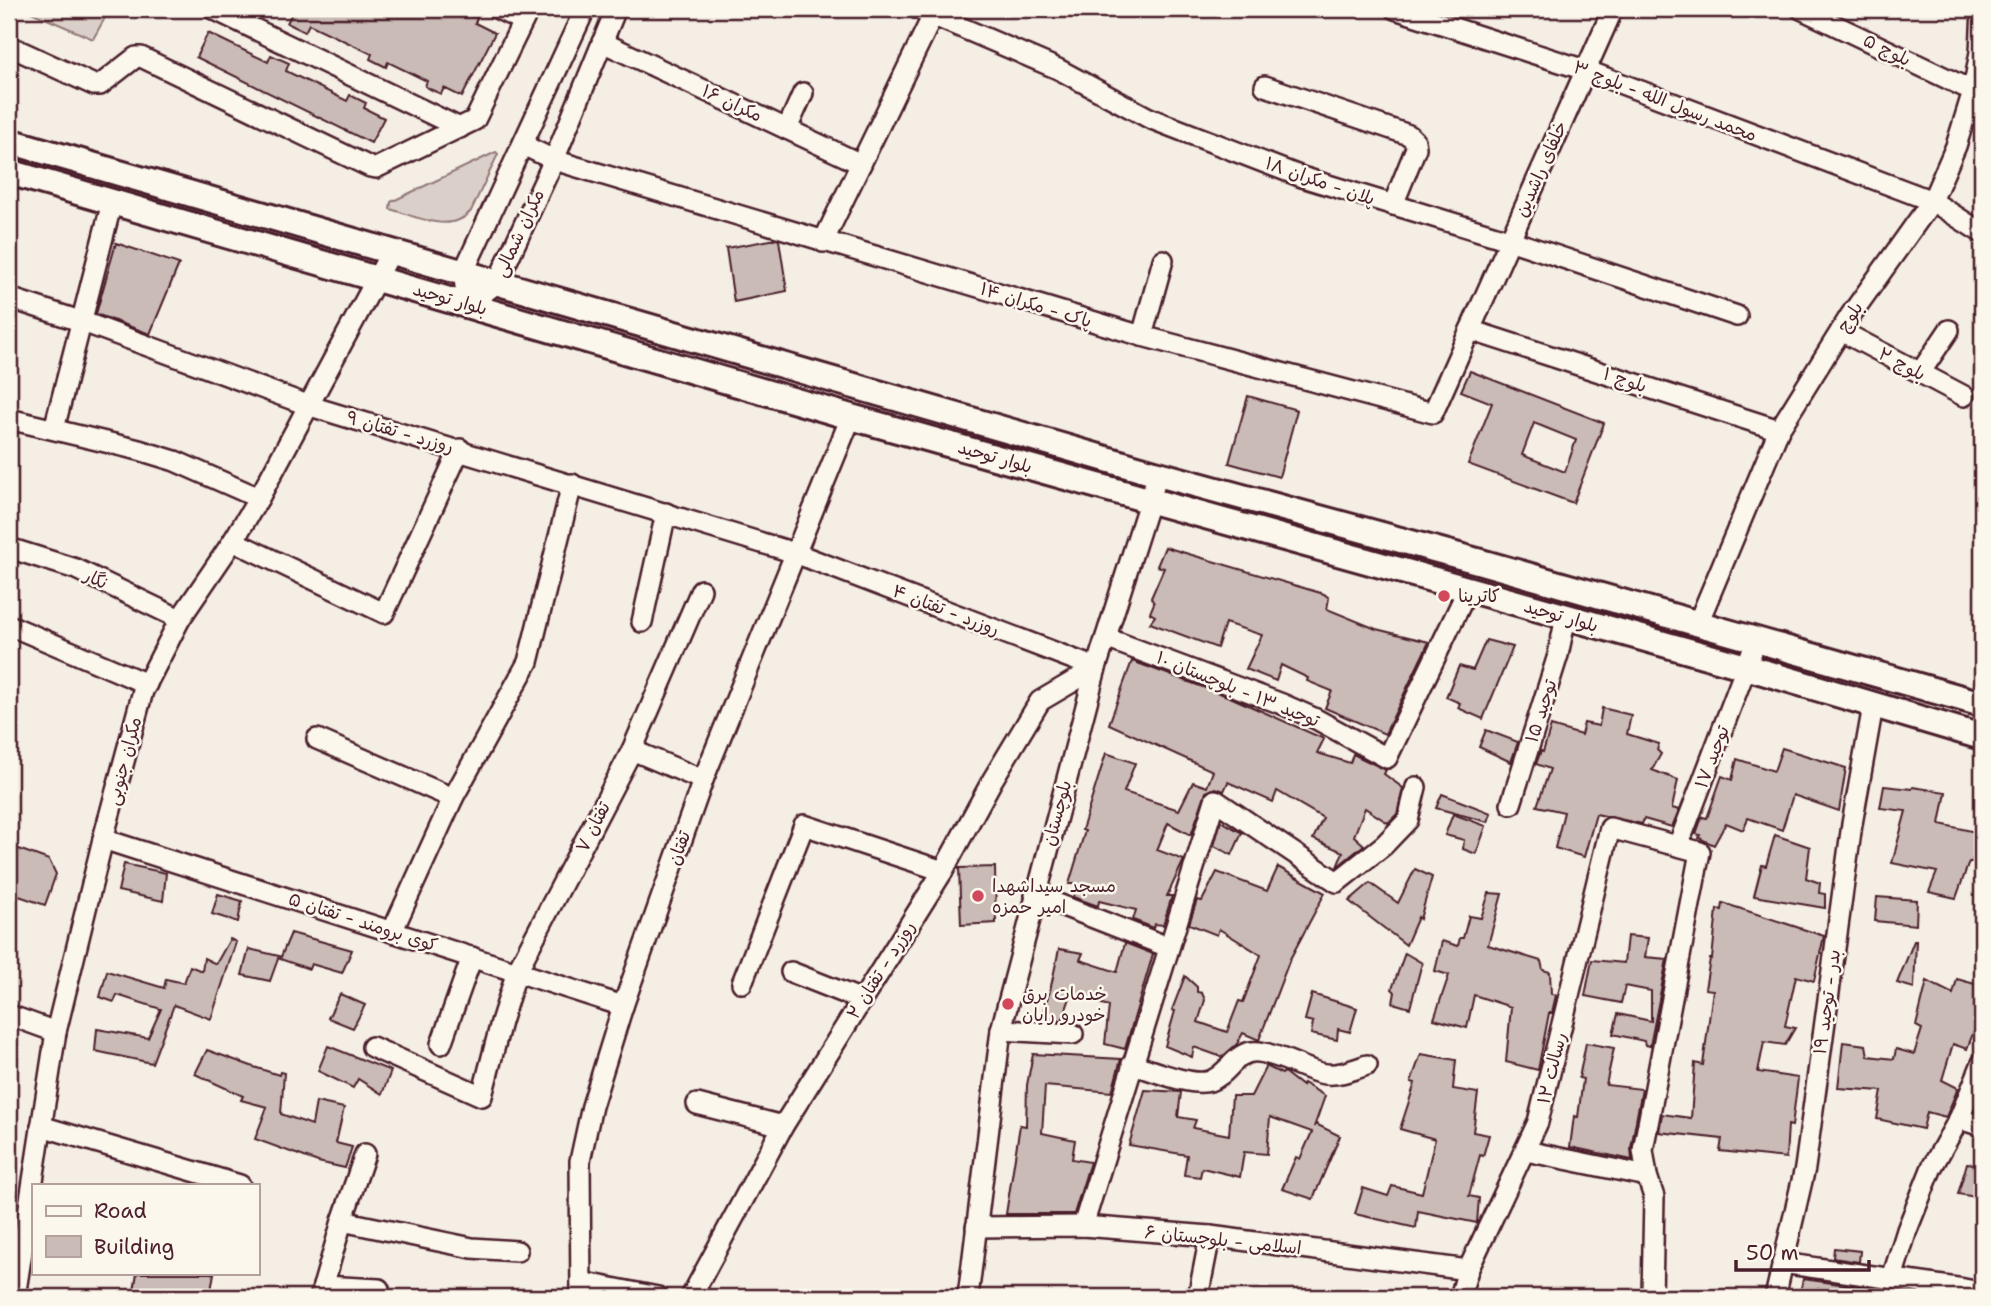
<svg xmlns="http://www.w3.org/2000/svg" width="1991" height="1306" viewBox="0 0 1991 1306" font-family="'Shantell Sans','Playpen Sans Arabic',sans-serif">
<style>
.green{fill:#dbd0c9;stroke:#92787a;stroke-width:2}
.building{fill:#cabbb6;stroke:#4a1f2b;stroke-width:2;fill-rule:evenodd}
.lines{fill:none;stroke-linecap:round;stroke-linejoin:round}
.minor-casing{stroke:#4a1f2b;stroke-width:24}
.major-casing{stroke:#4a1f2b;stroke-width:30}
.minor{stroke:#fbf7ec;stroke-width:19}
.major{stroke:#fbf7ec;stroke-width:24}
.poi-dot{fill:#d1495b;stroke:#fbf7ec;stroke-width:2.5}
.labels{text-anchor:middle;stroke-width:5;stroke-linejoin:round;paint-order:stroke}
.street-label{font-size:18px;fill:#4a1f2b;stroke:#fbf7ec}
.poi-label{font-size:18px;fill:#4a1f2b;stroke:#fbf7ec;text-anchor:start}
</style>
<rect width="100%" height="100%" fill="#f4eee4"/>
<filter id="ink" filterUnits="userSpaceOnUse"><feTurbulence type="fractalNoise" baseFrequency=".0143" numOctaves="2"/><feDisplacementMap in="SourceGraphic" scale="14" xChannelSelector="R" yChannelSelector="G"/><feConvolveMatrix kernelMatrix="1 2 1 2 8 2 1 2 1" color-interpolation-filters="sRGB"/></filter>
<g filter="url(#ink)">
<!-- green -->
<g class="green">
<path d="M 24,9 L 110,9 L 93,39 Z"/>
<path d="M 496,152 L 498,154 L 471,211 C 451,235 415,216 390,209 L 391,202 Z"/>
</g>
<!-- building -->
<g class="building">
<path d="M 294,9 L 460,9 L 477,18 L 475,23 L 495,33 L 462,97 L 444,88 L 441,94 L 432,90 L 425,86 L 427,81 L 388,62 L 386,67 L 370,59 L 372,54 L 309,24 L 305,32 L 287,23 Z"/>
<path d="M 208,33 L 268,62 L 271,55 L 289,63 L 286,71 L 347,101 L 350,95 L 366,103 L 364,108 L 384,118 L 371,143 L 196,57 Z"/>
<path d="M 776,239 L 779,240 L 787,291 L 734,302 L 726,248 Z"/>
<path d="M 116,243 L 179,264 L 150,334 L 96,314 Z"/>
<path d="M 1470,371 L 1604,423 L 1573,503 L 1468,464 L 1492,403 L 1461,391 ZM 1534,423 L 1576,440 L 1565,472 L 1522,455 Z"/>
<path d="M 1248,396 L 1297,410 L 1279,477 L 1229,463 Z"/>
<path d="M 1165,547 L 1324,594 L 1329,598 L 1327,609 L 1376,629 L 1429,642 L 1385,734 L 1325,708 L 1332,691 L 1307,681 L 1308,678 L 1281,665 L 1276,681 L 1246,669 L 1262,635 L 1225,623 L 1217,648 L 1150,623 L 1155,616 L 1150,613 L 1154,603 L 1151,598 L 1164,568 L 1157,566 Z"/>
<path d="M 1486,640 L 1513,647 L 1483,719 L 1458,708 L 1460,703 L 1446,697 L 1459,666 L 1473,670 Z"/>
<path d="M 1132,661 L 1230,697 L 1324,739 L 1317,753 L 1350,763 L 1353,754 L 1386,770 L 1384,774 L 1403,788 L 1397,814 L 1388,823 L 1365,808 L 1354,836 L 1364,845 L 1337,867 L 1343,852 L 1313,839 L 1323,818 L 1277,791 L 1273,802 L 1228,782 L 1224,791 L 1216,788 L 1206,792 L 1191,835 L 1168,823 L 1157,850 L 1184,860 L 1167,896 L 1172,896 L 1163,925 L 1155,924 L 1154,928 L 1133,920 L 1136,910 L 1099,901 L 1098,906 L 1073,897 L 1076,884 L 1069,884 L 1085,831 L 1082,830 L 1106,753 L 1135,763 L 1124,792 L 1179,810 L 1193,782 L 1207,787 L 1213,771 L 1109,724 Z"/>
<path d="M 1602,708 L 1631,715 L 1627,734 L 1659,744 L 1657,750 L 1661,754 L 1652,770 L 1678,780 L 1672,808 L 1679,810 L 1672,827 L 1644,819 L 1642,824 L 1596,814 L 1584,857 L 1555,848 L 1564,812 L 1537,806 L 1550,769 L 1536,764 L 1541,751 L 1543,752 L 1551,726 L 1581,735 L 1584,723 L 1599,726 Z"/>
<path d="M 1486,730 L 1518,742 L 1511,762 L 1479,747 Z"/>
<path d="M 1782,748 L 1846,768 L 1839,811 L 1793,795 L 1782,830 L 1748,818 L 1743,830 L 1726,823 L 1714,845 L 1699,838 L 1700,835 L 1696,834 L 1702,817 L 1707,818 L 1722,776 L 1732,780 L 1737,759 L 1774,771 Z"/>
<path d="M 1884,786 L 1912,789 L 1913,787 L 1946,792 L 1940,824 L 1980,833 L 1972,862 L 1969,862 L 1956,898 L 1929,892 L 1937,872 L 1892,863 L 1906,811 L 1880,808 Z"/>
<path d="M 1442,794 L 1491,813 L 1488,822 L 1436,808 Z"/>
<path d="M 1453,814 L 1486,826 L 1476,854 L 1463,849 L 1464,840 L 1445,835 Z"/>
<path d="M 1221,821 L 1242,833 L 1232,855 L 1214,846 Z"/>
<path d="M 1775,835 L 1810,847 L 1806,878 L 1820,883 L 1819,893 L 1825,894 L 1825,908 L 1754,896 L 1762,865 L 1766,866 Z"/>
<path d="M 13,847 L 49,860 L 56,874 L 45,905 L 19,896 L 9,917 L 9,858 Z"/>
<path d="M 124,864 L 166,873 L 163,901 L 118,891 Z"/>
<path d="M 995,867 L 996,923 L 961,925 L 959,868 Z"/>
<path d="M 1278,867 L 1325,893 L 1290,959 L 1259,1040 L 1243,1033 L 1237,1044 L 1222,1057 L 1194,1047 L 1192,1057 L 1165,1046 L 1175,1011 L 1172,1010 L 1185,976 L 1197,987 L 1197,992 L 1202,993 L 1205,1000 L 1198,1022 L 1227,1032 L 1239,1001 L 1243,1002 L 1261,955 L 1219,929 L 1217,935 L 1189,924 L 1197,900 L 1202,901 L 1217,872 L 1267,891 Z"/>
<path d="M 1415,869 L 1432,877 L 1420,919 L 1418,917 L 1406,945 L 1349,901 L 1370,883 L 1398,903 Z"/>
<path d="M 1489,893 L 1502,894 L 1488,945 L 1541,961 L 1543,970 L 1550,972 L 1551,994 L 1556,995 L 1552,1013 L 1549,1013 L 1538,1070 L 1506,1062 L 1511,1007 L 1474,995 L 1467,1028 L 1434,1019 L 1449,975 L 1435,971 L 1442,941 L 1458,946 L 1460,938 L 1463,938 L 1469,916 L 1481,918 Z"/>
<path d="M 218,894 L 242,901 L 238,922 L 212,914 Z"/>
<path d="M 1877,897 L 1917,900 L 1916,925 L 1875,921 Z"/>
<path d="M 1723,903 L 1824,936 L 1814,981 L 1796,976 L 1785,1026 L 1795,1028 L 1785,1045 L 1764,1042 L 1758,1072 L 1798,1078 L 1792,1126 L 1788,1125 L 1786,1158 L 1720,1151 L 1722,1139 L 1659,1132 L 1662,1114 L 1691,1118 L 1695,1063 L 1703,1065 L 1713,990 L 1705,989 L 1710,959 L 1712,959 L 1717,909 L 1722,910 Z"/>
<path d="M 291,933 L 352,950 L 342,973 L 311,964 L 309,969 L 280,959 Z"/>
<path d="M 1627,936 L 1648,938 L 1645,957 L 1667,959 L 1650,1046 L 1645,1045 L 1644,1041 L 1613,1034 L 1618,1014 L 1651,1021 L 1651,991 L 1625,986 L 1621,1003 L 1585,996 L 1592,960 L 1624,963 Z"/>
<path d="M 230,939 L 236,942 L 211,1019 L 174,1005 L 152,1063 L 95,1051 L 97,1029 L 148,1038 L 161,1009 L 117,995 L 114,1002 L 100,997 L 107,971 L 164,988 L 166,979 L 184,983 L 190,966 L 202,971 L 204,958 L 216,964 Z"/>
<path d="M 1914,941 L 1916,941 L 1914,988 L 1897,983 Z"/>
<path d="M 1125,943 L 1153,954 L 1125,1049 L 1105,1044 L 1109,1006 L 1071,995 L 1062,1021 L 1040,1020 L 1050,991 L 1059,949 L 1083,953 L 1080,960 L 1117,972 Z"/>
<path d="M 249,949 L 279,956 L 270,981 L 242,975 Z"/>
<path d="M 1405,953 L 1422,963 L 1410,1008 L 1393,1003 L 1395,992 L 1392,989 Z"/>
<path d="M 1957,979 L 1982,986 L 1982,1025 L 1977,1023 L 1967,1049 L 1953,1044 L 1942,1080 L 1958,1088 L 1946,1117 L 1927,1112 L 1923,1129 L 1877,1119 L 1882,1091 L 1838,1088 L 1843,1042 L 1866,1045 L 1868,1056 L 1894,1059 L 1896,1049 L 1914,1054 L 1922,1029 L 1916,1026 L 1927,981 L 1953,994 Z"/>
<path d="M 340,994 L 365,1005 L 353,1028 L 328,1018 Z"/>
<path d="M 1312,994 L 1357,1008 L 1350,1032 L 1338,1029 L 1337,1040 L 1311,1034 L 1313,1022 L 1305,1020 Z"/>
<path d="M 1586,1043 L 1614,1048 L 1606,1085 L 1642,1089 L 1631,1148 L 1632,1160 L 1570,1147 L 1574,1116 L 1578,1117 L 1583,1079 L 1579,1078 Z"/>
<path d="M 328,1046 L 391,1071 L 382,1094 L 358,1079 L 353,1088 L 318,1071 Z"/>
<path d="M 207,1050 L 254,1067 L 279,1075 L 280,1072 L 284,1073 L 281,1114 L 312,1125 L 316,1102 L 344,1108 L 336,1143 L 352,1147 L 345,1168 L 318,1162 L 255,1139 L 267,1107 L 241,1100 L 243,1096 L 195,1074 Z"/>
<path d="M 1033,1054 L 1121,1059 L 1112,1092 L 1045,1086 L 1042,1133 L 1075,1140 L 1072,1159 L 1090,1162 L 1074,1214 L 1006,1214 L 1020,1125 L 1026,1126 L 1027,1085 Z"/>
<path d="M 1421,1054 L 1456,1060 L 1453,1089 L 1478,1093 L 1473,1132 L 1489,1135 L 1483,1156 L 1480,1155 L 1469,1196 L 1479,1198 L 1477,1223 L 1418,1211 L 1416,1228 L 1355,1214 L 1363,1188 L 1388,1196 L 1392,1186 L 1422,1193 L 1435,1139 L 1400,1129 L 1415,1083 L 1411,1082 Z"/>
<path d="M 1266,1066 L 1282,1074 L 1284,1072 L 1302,1086 L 1303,1083 L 1325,1096 L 1314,1127 L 1316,1124 L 1340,1136 L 1313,1199 L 1282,1189 L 1296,1157 L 1300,1159 L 1312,1132 L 1270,1117 L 1267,1154 L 1244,1152 L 1240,1177 L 1202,1168 L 1200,1177 L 1184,1175 L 1187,1155 L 1129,1145 L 1145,1090 L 1181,1092 L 1178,1117 L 1196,1120 L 1193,1128 L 1229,1135 L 1232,1096 L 1251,1096 Z"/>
<path d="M 1967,1163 L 1982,1165 L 1982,1198 L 1958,1194 Z"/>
<path d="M 1834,1248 L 1860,1251 L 1859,1262 L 1833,1258 Z"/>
<path d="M 137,1273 L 214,1273 L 210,1297 L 133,1297 Z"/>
<path d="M 1803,1279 L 1905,1293 L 1905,1297 L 1799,1297 Z"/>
</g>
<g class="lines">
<!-- minor casing -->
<g class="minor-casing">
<g id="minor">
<path d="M 213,9 L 460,128"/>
<path d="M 498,9 L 523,21"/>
<path d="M 585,9 L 463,273 L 468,305 L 497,283 L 554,160 L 616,9"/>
<path d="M 918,9 L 1058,69 L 1149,118 L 1302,177 L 1509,240 L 1737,316"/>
<path d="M 1395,9 L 1585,70 L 1932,201 L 1982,233"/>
<path d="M 1801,9 L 1973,91"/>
<path d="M 602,42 L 861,164"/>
<path d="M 9,46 L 94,85 L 100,85 L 136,57 L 141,57 L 370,167 L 376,168 L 475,120 L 529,9"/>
<path d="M 1265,86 L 1409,135 L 1415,141 L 1416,148 L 1393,205"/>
<path d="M 787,129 L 803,93"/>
<path d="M 523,145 L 554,160 L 1142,336 L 1433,413 L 1613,9"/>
<path d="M 823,242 L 936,9"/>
<path d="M 9,298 L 83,322 L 310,406 L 795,553 L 1096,668"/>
<path d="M 1470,330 L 1779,430"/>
<path d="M 1841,331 L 1964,396"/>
<path d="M 1142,336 L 1163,260"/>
<path d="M 1920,373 L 1949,330"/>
<path d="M 9,419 L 139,450 L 175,461 L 259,498"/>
<path d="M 54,429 L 112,202"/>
<path d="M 233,541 L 384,613 L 460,449"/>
<path d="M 9,548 L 76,569 L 180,619"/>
<path d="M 642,622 L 666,513"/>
<path d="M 1698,623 L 1779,430 L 1850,316 L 1932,201 L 1956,146 L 1973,91 L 1980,52 L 1982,9"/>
<path d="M 9,625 L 147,684"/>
<path d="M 1106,638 L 1282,704 L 1316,719 L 1387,758 L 1468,589"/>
<path d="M 317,739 L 453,798 L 392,932"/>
<path d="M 632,750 L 701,590"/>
<path d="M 453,798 L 528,662 L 572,484"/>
<path d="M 1511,804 L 1558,655 L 1566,617"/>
<path d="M 103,839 L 623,1006"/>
<path d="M 1678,846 L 1756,641"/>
<path d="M 1035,895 L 1168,947"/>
<path d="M 791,972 L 862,1000"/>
<path d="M 742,983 L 804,825 L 943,871"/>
<path d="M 9,1015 L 56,1032"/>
<path d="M 1001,1030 L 1073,1034"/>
<path d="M 441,1044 L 472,957"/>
<path d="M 372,1047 L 482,1096 L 501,1022 L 517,971 L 632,750 L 703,780"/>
<path d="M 1132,1064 C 1152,1070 1191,1087 1210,1081 C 1230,1074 1235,1049 1259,1052 C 1280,1055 1299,1067 1320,1073 C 1335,1077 1353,1070 1367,1065"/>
<path d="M 697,1104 L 783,1126"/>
<path d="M 1959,1119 L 1982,1126"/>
<path d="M 41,1126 L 240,1185"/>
<path d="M 1526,1151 L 1647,1176"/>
<path d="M 342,1221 L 365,1154"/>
<path d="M 1083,1226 L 1215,800 L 1337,882 L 1384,845 L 1408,820 L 1416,787"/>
<path d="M 976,1227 L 1083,1226 L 1210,1236 L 1468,1270"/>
<path d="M 1782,1263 L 1964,1289 L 1970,1290 L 1971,1297"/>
<path d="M 1892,1278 L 1907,1230 L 1932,1167 L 1959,1119 L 1982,1063"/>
<path d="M 581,1282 L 658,1297"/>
<path d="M 323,1286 L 379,1289"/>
<path d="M 15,1297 L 56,1032 L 103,839 L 143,691 L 180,619 L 233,541 L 259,498 L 391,252"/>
<path d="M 320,1297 L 342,1221 L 472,1248 L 517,1251"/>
<path d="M 581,1297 L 580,1161 L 592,1106 L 623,1006 L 703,780 L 851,417"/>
<path d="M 691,1297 L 783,1126 L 943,871 L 993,779 L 1040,701 L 1096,668"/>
<path d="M 968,1297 L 1001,1030 L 1096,668 L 1158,474"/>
<path d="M 1198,1297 L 1210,1236"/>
<path d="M 1460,1297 L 1468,1270 L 1538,1122 L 1610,828 L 1700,852 L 1643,1150 L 1647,1176 L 1654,1197 L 1652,1297"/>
<path d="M 1775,1297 L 1805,1168 L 1852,824 L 1873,706"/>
</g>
</g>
<!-- major casing -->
<g class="major-casing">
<g id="major">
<path d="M 9,141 L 1158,474 L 1481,562 L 1982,704"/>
<path d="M 9,172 L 851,417 L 1746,667 L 1982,737"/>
</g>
</g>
<!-- minor -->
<use href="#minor" class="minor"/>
<!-- major -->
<use href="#major" class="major"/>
</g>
</g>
<!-- markers -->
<g class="poi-dot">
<circle cx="1444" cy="596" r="7"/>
<circle cx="978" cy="896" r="7"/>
<circle cx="1008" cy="1004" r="7"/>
</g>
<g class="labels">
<!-- street labels -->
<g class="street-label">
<text transform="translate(1887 50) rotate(26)" y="6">بلوچ ۵</text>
<text transform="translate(1665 101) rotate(21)" y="6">محمد رسول الله - بلوچ ۳</text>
<text transform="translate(732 103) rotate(25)" y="6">مکران ۱۶</text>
<text transform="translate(1541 169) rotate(-66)" y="6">خلفای راشدین</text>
<text transform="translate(1320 181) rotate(19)" y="6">پلان - مکران ۱۸</text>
<text transform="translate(519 233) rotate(-65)" y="6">مکران شمالی</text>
<text transform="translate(450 299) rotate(16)" y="6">بلوار توحید</text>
<text transform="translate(1036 305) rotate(17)" y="6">پاک - مکران ۱۴</text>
<text transform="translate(1850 317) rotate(-57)" y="6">بلوچ</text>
<text transform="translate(1902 364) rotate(28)" y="6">بلوچ ۲</text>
<text transform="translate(1625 380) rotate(18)" y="6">بلوچ ۱</text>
<text transform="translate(400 432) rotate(16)" y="6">روزرد - تفتان ۹</text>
<text transform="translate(995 457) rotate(16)" y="6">بلوار توحید</text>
<text transform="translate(96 579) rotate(26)" y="6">نگار</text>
<text transform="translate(946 610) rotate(21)" y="6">روزرد - تفتان ۴</text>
<text transform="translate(1561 616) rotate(16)" y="6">بلوار توحید</text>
<text transform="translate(1238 689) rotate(22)" y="6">توحید ۱۳ - بلوچستان ۱۰</text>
<text transform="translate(1541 711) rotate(-72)" y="6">توحید ۱۵</text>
<text transform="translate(1712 757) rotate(-69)" y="6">توحید ۱۷</text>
<text transform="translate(124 761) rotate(-75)" y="6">مکران جنوبی</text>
<text transform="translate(1057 813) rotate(-75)" y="6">بلوچستان</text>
<text transform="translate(593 827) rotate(-63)" y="6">تفتان ۷</text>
<text transform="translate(679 848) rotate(-70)" y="6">تفتان</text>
<text transform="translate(363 922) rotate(18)" y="6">کوی برومند - تفتان ۵</text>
<text transform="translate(881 970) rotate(-58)" y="6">روزرد - تفتان ۲</text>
<text transform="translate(1827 1002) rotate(-82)" y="6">بدر - توحید ۱۹</text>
<text transform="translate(1552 1068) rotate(-76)" y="6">رسالت ۱۲</text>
<text transform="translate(1223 1240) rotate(6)" y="6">اسلامی - بلوچستان ۶</text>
</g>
<!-- poi labels -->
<g class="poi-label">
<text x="1458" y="602">کاترینا</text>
<text x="992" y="892">مسجد سیداشهدا<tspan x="992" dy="21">امیر حمزه</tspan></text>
<text x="1022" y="1000">خدمات برق<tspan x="1022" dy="21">خودرو رایان</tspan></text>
</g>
</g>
<!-- margin -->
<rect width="1991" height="1306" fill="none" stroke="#fbf7ec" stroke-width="35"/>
<rect x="18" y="18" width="1956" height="1271" fill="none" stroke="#4a1f2b" stroke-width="2.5" filter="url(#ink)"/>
<!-- legend -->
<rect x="32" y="1184" width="228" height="91" fill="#fbf7ec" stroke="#b4a19f" stroke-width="2"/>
<rect x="46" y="1206" width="35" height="10" fill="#fbf7ec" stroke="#b4a19f" stroke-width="2"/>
<text x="94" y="1218" font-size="21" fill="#4a1f2b">Road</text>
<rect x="46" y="1236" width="35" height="21" fill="#cabbb6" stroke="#b4a19f" stroke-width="2"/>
<text x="94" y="1254" font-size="21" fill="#4a1f2b">Building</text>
<!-- scale -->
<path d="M1736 1260v10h133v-10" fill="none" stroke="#4a1f2b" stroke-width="3.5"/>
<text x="1746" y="1260" font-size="21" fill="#4a1f2b" stroke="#fbf7ec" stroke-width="5" paint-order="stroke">50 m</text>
</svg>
